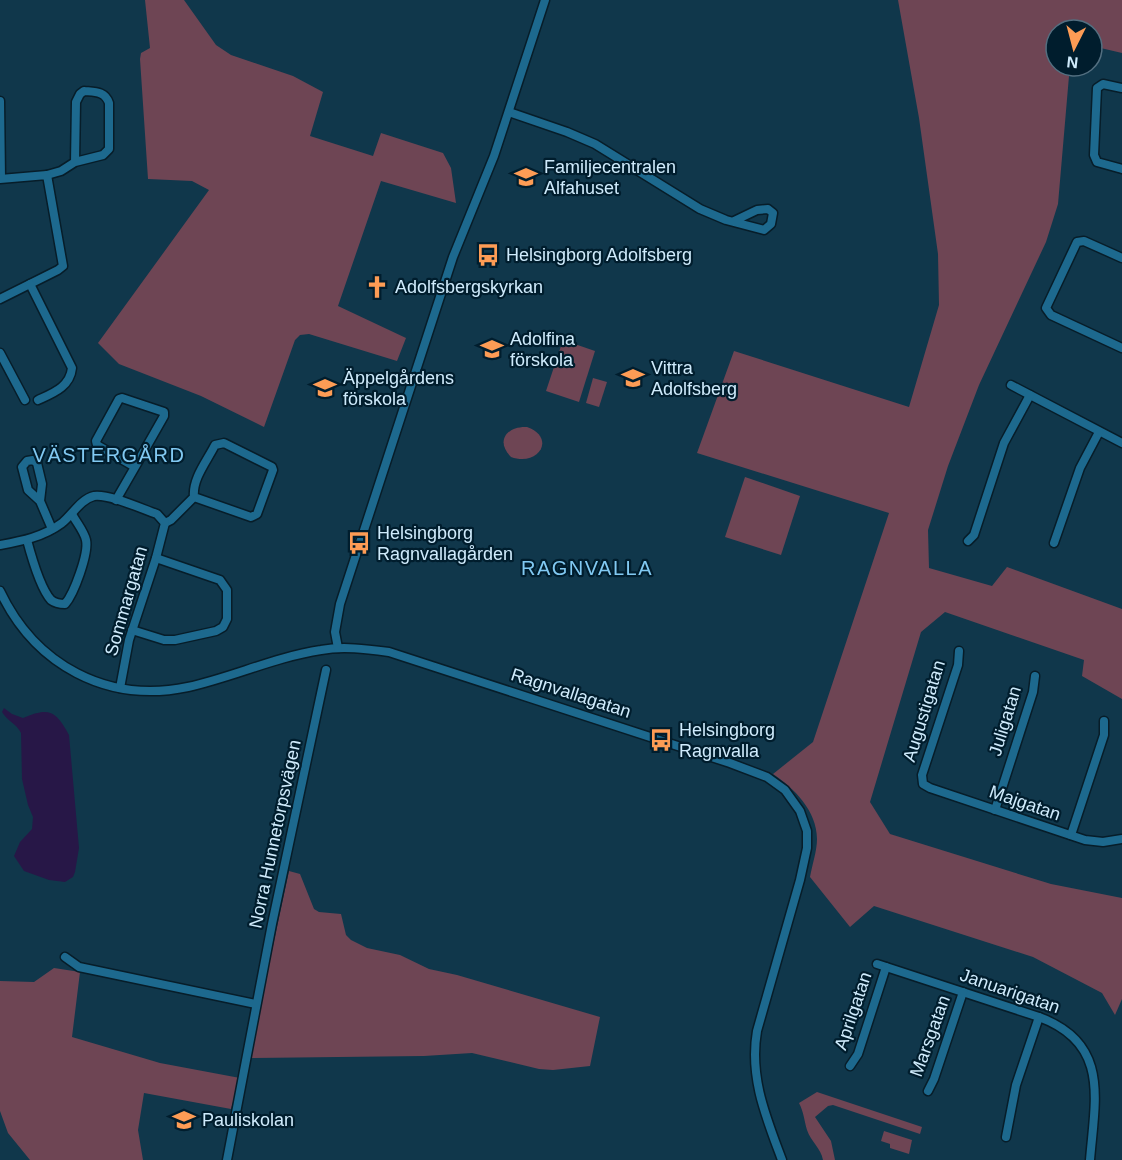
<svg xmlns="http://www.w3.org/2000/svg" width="1122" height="1160" viewBox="0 0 1122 1160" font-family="Helvetica,sans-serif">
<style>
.green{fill:#6e4554}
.water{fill:#271747}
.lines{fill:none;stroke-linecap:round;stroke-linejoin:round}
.minor-casing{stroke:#071d29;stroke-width:11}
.minor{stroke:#1d698e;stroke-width:8}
.labels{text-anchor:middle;stroke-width:4.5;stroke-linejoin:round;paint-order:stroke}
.poi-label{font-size:18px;fill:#cfebfc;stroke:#001d2d;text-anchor:start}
.street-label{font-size:18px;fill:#cfebfc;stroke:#001d2d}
.neighbourhood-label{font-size:20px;letter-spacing:1.5px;fill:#81c9f2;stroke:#001d2d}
</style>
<rect width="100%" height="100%" fill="#10374b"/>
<!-- green -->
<g class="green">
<path d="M 145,0 L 184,0 L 216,45 L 231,55 L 293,76 L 323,92 L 310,136 L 373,156 L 381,133 L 443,153 L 451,168 L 456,203 L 381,181 L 338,306 L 406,338 L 397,361 L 309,334 L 300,335 L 295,340 L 264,427 L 201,396 L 119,364 L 98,343 L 209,190 L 192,181 L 148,179 L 140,59 L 141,53 L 150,48 Z"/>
<path d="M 898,0 L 1122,0 L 1122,53 L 1092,46 L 1092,30 L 1056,30 L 1056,66 L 1072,66 L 1069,76 L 1058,204 L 1046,242 L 979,385 L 948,466 L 928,530 L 929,568 L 992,586 L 1007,567 L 1122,609 L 1122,699 L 1082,676 L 1084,660 L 945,612 L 921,632 L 870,802 L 890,834 L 1051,884 L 1122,898 L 1122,999 L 1115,1015 L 1102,993 L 1033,957 L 874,906 L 850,927 L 810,877 C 812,865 817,851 817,839 C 817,811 794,788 773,774 L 813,742 L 889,513 L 697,453 L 734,351 L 909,407 L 939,305 L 938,254 L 919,118 Z"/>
<path d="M 563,340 L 595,351 L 579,402 L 546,391 Z"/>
<path d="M 593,378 L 607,382 L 599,407 L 586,403 Z"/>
<path d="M 527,427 C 557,438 538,467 511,457 C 495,441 507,426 527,427 Z"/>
<path d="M 745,477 L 800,496 L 781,555 L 725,537 Z"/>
<path d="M 289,871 L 300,874 L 314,909 L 319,912 L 341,914 L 346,935 L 351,940 L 367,948 L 400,955 L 429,969 L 457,975 L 600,1017 L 590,1066 L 553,1070 L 539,1069 L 472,1053 L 424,1056 L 249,1058 Z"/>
<path d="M 54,968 L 80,972 L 72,1037 L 160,1063 L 240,1078 L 231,1109 L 144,1093 L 138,1130 L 143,1160 L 30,1160 L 8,1133 L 0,1111 L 0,981 L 34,982 Z"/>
<path d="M 817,1092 L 922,1127 L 920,1134 L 833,1105 L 828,1106 L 815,1117 L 831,1141 L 835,1160 L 823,1160 C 821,1148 811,1142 807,1130 C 804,1120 804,1113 799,1103 Z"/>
<path d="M 884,1131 L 912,1140 L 909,1154 L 890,1148 L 890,1144 L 881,1141 Z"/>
</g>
<!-- water -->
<path class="water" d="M 4,708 L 12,714 L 23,718 C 48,707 56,710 69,735 L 79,848 L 75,872 L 73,877 L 65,882 L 49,880 L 24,871 L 14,856 L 20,842 L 32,829 L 33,817 L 28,805 L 22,779 L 21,733 C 17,724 7,721 2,712 Z"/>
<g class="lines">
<!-- minor casing -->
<g class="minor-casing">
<g id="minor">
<path d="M 1122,88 L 1103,84 L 1097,88 L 1094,155 L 1097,162 L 1122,169"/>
<path d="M 0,101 L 1,178"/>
<path d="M 509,112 L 567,132 L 595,144 L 700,209 L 726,220 L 764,230 L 771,224 L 773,213 L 768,209 L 757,210 L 734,221"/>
<path d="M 47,175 L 61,171 L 75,162 L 103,155 L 109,149 L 109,103 C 105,91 95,92 84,91 L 80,94 L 76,102 L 75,162"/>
<path d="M 0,179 L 47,175 L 63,266 L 58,270 L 0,299"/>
<path d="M 1122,258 L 1084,241 L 1077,242 L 1046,308 L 1051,315 L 1122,348"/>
<path d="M 30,284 L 72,368 C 70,387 53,393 38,400"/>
<path d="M 0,353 L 25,400"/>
<path d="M 1011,385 L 1122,443"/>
<path d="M 116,500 L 135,467 L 97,445 L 96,441 L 119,399 L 122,398 L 164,412 L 164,416 L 135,467"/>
<path d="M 40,501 L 28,490 L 22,467 L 27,461 L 33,460 L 37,463 L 42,484 L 40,501 L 52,529"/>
<path d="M 165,523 L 171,520 L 194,497 L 251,517 L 257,514 L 273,470 L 272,467 L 224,443 L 215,445 C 207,461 192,479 194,497"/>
<path d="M 27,540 C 31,555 41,589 51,600 C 55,603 60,604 65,604 C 74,594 89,553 86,540 C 84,531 76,522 72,514"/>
<path d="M 968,541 L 974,535 L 1004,443 L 1030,395"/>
<path d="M 1054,543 L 1080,468 L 1099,432"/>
<path d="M 0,545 C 22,541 43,537 62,523 C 72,515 81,499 94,496 C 110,494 142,509 157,514 L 165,523 L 156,558 L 129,640 L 120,688"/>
<path d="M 0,591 C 35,665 107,704 188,687 C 233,677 275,657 321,650 C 343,646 366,649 389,652 L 730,763 L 767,777 L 785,790 L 800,811 L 807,831 L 807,848 L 800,880 L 757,1031 C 749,1077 766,1117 782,1160"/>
<path d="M 132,630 L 164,640 L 175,640 L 216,631 L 223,627 L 227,619 L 227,590 L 220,580 L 156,558"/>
<path d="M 338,648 L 335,632 L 340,604 L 453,257 L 494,156 L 545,0"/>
<path d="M 959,651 L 958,665 L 922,775 L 923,784 L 930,788 L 1085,840 L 1103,842 L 1122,839"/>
<path d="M 995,810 L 1033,692 L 1035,676"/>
<path d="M 1071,835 L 1104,735 L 1104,721"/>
<path d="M 65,957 L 79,967 L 256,1004"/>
<path d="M 877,964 L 1039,1017 C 1110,1043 1095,1099 1090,1160"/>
<path d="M 850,1066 L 858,1054 L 886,967"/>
<path d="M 928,1091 L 934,1079 L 963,992"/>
<path d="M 1006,1137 L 1016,1085 L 1039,1017"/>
<path d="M 227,1160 L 272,924 L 326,670"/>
</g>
</g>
<!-- minor -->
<use href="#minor" class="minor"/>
</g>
<!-- icons -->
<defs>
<g id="school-bare" transform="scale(1.8)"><path d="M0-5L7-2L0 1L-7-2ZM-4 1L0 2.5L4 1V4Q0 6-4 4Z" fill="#fd9c55" stroke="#001d2d" stroke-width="2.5" paint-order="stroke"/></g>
<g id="bus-bare" transform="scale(1.8)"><path d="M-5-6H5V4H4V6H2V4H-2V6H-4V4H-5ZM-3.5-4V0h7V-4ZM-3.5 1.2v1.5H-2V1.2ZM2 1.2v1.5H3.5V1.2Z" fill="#fd9c55" stroke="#001d2d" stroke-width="2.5" paint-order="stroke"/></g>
<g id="church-bare" transform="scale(1.8)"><path d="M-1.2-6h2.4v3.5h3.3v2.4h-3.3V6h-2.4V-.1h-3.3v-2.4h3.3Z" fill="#fd9c55" stroke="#001d2d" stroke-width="2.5" paint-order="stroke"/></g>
</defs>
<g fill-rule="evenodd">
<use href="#school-bare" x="526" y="177"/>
<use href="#bus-bare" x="488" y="255"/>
<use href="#church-bare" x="377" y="287"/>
<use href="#school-bare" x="492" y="349"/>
<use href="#school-bare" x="633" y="378"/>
<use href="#school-bare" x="325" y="388"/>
<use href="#bus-bare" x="359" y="543"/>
<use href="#bus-bare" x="661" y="740"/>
<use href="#school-bare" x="184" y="1120"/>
</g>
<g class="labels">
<!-- poi labels -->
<g class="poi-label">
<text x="544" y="173">Familjecentralen<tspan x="544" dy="21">Alfahuset</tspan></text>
<text x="506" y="261">Helsingborg Adolfsberg</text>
<text x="395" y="293">Adolfsbergskyrkan</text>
<text x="510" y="345">Adolfina<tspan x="510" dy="21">förskola</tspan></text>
<text x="651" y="374">Vittra<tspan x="651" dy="21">Adolfsberg</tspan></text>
<text x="343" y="384">Äppelgårdens<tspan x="343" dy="21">förskola</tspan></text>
<text x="377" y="539">Helsingborg<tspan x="377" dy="21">Ragnvallagården</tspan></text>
<text x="679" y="736">Helsingborg<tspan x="679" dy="21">Ragnvalla</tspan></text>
<text x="202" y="1126">Pauliskolan</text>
</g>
<!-- street labels -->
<g class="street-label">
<text transform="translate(126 601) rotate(-74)" y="6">Sommargatan</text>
<text transform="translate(571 693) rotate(18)" y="6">Ragnvallagatan</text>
<text transform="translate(924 711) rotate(-73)" y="6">Augustigatan</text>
<text transform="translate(1005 721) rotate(-73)" y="6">Juligatan</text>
<text transform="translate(1025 803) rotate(19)" y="6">Majgatan</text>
<text transform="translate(275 834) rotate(-78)" y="6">Norra Hunnetorpsvägen</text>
<text transform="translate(1010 991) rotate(19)" y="6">Januarigatan</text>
<text transform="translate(853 1011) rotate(-71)" y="6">Aprilgatan</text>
<text transform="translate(930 1036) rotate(-70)" y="6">Marsgatan</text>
</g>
<!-- neighbourhood labels -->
<g class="neighbourhood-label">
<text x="109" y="462">VÄSTERGÅRD</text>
<text x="587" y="575">RAGNVALLA</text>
</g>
</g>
<!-- north arrow -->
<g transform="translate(1074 48) rotate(186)"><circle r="28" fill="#001d2d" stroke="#536f80" stroke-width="1.5"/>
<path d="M0-4.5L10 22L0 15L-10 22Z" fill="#fd9c55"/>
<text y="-9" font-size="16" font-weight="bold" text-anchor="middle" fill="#cfebfc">N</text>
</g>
</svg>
